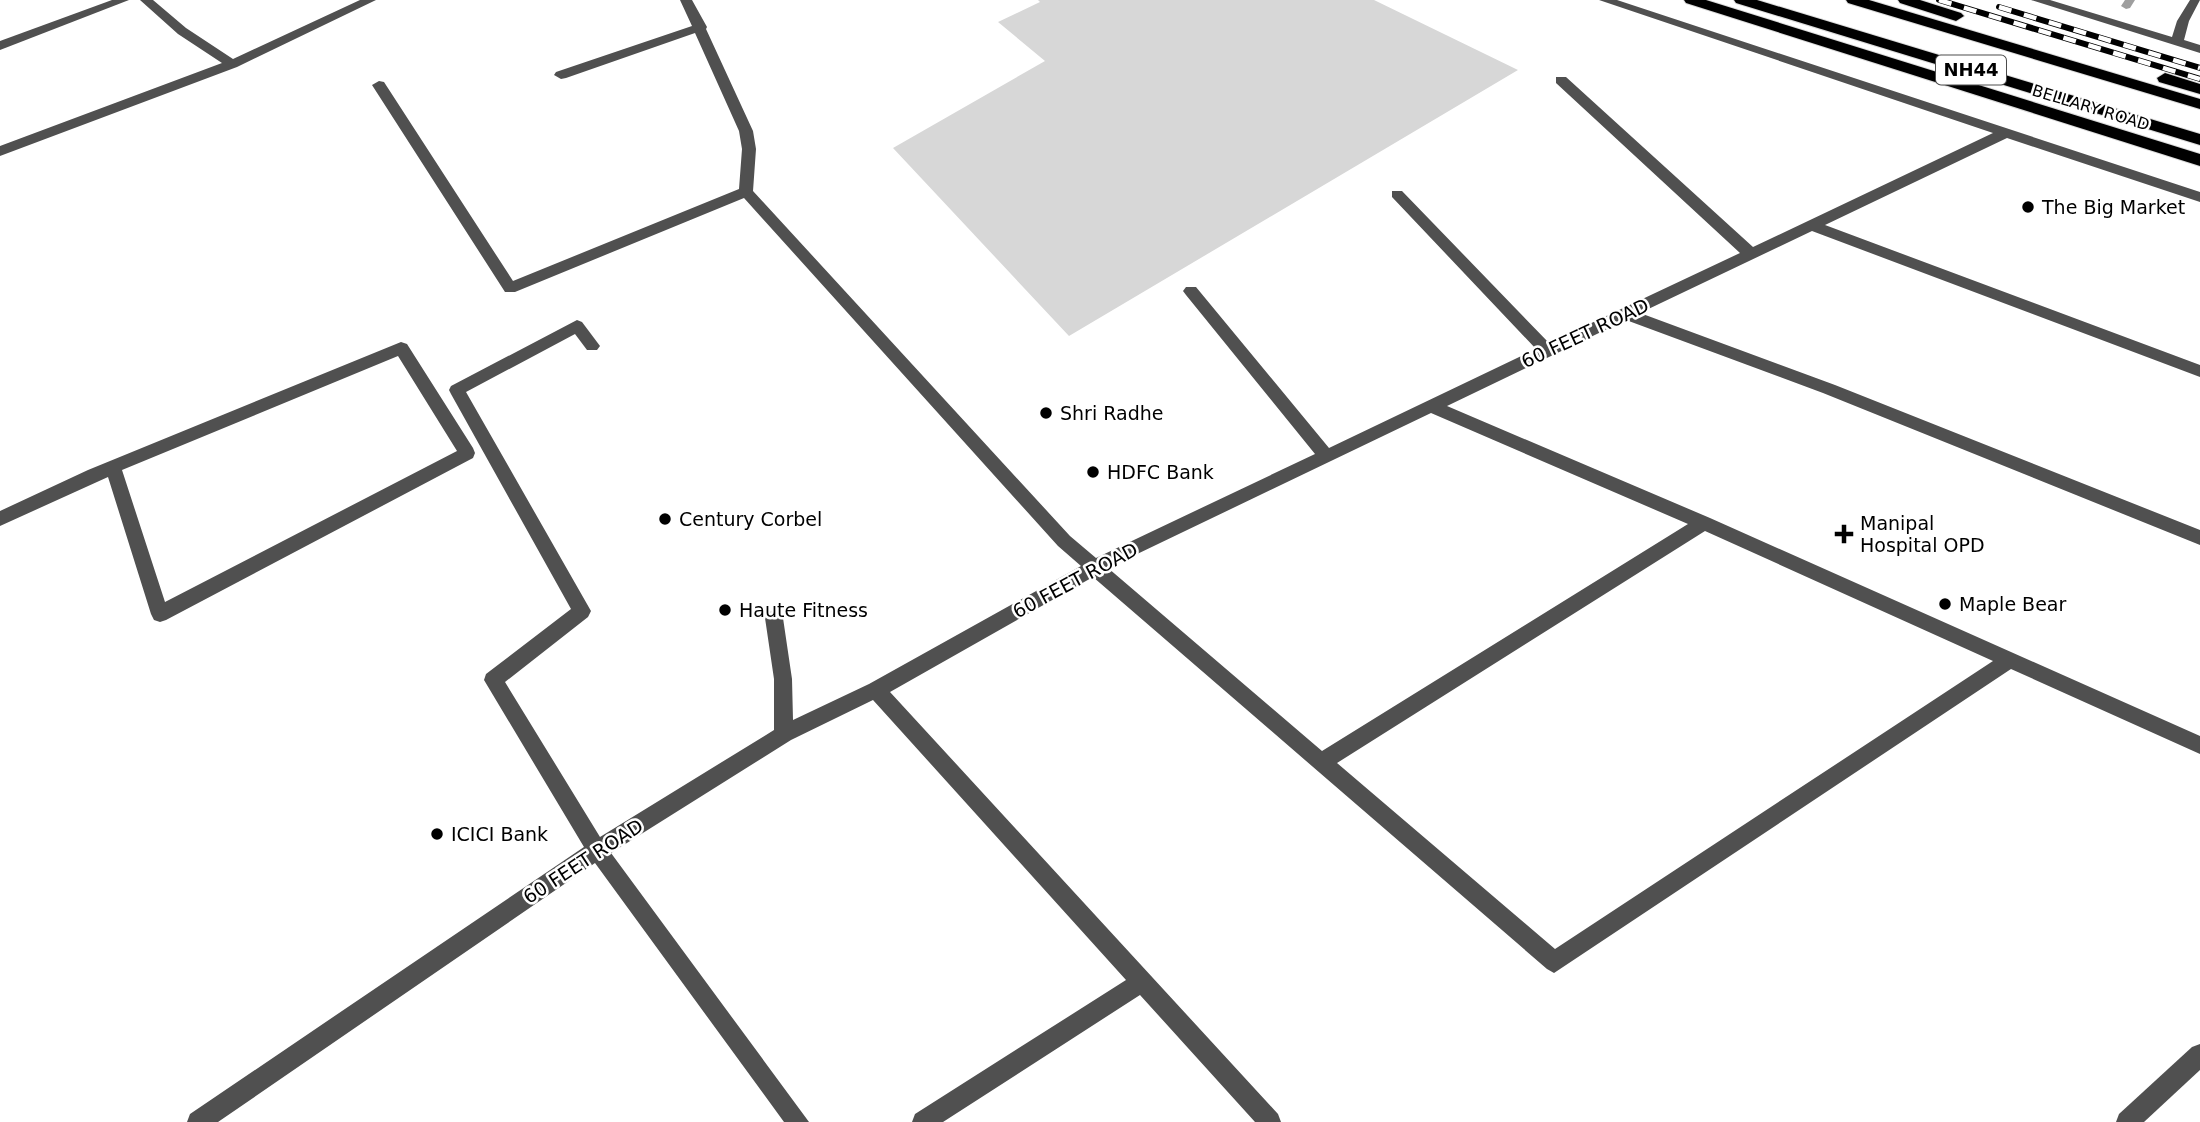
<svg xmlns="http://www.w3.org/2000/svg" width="2200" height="1122" viewBox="0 0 2200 1122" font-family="'DejaVu Sans',sans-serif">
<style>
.green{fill:#d7d7d7}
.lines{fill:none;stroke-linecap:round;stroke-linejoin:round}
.stream{fill:#9e9e9e;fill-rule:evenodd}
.highway-casing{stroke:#dbdbdb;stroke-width:2}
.minor{fill:#505050;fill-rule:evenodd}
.highway{fill:#000;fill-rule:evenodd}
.rail-casing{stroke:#000;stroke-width:6}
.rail{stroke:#fff;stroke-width:4.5;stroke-dasharray:13;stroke-linecap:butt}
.poi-dot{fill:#000;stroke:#fff;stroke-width:2.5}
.labels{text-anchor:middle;stroke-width:5;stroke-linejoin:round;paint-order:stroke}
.far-street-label{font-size:16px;fill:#000;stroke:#fff}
.shield{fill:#fff;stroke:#4c4c4c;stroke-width:2}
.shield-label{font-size:18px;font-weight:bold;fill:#000}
.poi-label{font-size:19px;fill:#000;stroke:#fff;text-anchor:start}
.street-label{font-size:19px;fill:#000;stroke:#fff}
</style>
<rect width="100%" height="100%" fill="#fff"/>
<!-- green -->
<path class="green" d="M 1038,0 L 1374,0 L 1518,70 L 1069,336 L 893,148 L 1045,61 L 998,22 L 1040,2 Z"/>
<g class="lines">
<!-- stream -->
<path class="stream" d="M 2125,0 L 2135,0 L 2130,8 L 2126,9 L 2121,6 Z"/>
<!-- highway casing -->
<g class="highway-casing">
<g id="highway">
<path d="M 1684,0 L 1706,0 L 2200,154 L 2200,166 L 1686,3 Z"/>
<path d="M 1734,0 L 1757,0 L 2200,134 L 2200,145 L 1736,3 Z"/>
<path d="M 1846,0 L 1869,0 L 2200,99 L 2200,109 L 1848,3 Z"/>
<path d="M 1898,0 L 1920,0 L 1961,13 L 1964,16 L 1956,21 L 1900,3 Z"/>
<path d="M 2165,73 L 2200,84 L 2200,94 L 2159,82 L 2157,78 Z"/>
</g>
</g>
<!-- minor -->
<g class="minor">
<path d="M 112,0 L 129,0 L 0,50 L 0,41 Z"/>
<path d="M 140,0 L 153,0 L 186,28 L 233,59 L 360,0 L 376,0 L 237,67 L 0,156 L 0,146 L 222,63 L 178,34 Z"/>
<path d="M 680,0 L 692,0 L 707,27 L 706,29 L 753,131 L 756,149 L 753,191 L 1070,536 L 1096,558 L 1315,454 L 1186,295 L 1183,291 L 1186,287 L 1196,287 L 1329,448 L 1536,349 L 1392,197 L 1392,191 L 1402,191 L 1549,343 L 1740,253 L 1556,83 L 1556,77 L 1566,77 L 1753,247 L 1993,133 L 1599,0 L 1617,0 L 2200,192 L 2200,202 L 2007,138 L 1825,225 L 2200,365 L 2200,377 L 1812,231 L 1640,313 L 1835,385 L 2200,530 L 2200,545 L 1823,393 L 1626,320 L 1447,406 L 1710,518 L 2200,736 L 2200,754 L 2011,669 L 1554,973 L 1547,969 L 1093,577 L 890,692 L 1278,1114 L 1281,1122 L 1255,1122 L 1140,995 L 943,1122 L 912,1122 L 915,1114 L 1126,980 L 873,700 L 791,740 L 611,853 L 809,1122 L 784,1122 L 595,863 L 218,1122 L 187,1122 L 190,1114 L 584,847 L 484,680 L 486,674 L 571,609 L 451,394 L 449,390 L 451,386 L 577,320 L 582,322 L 600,346 L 597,350 L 587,350 L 575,334 L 466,392 L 591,611 L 588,617 L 505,682 L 600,837 L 774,730 L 774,679 L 765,618 L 768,612 L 774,610 L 780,612 L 783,618 L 792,679 L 793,720 L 869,684 L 1081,566 L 1058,546 L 744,198 L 515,292 L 505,292 L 372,85 L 379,81 L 384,82 L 513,281 L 739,189 L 742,149 L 739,131 L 695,33 L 566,78 L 561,79 L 554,75 L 556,72 L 692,26 ZM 1431,413 L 1688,524 L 1322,751 L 1108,568 ZM 1705,531 L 1993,661 L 1555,949 L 1337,763 Z"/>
<path d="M 2031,0 L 2050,0 L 2172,37 L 2177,21 L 2190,0 L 2200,0 L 2189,21 L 2184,40 L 2200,45 L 2200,53 Z"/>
<path d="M 401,342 L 407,344 L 473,448 L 475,453 L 473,458 L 166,620 L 160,622 L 154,620 L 151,614 L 108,477 L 0,526 L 0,511 L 88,470 ZM 398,356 L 457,451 L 165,602 L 122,470 Z"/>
<path d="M 2200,1044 L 2200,1070 L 2144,1122 L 2116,1122 L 2119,1114 L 2192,1047 Z"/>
</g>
<!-- highway -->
<use href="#highway" class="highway"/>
<!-- rail casing -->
<g class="rail-casing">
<g id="rail">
<path d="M 1939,0 L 2200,79"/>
<path d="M 1999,7 L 2200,68"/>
</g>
</g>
<!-- rail -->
<use href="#rail" class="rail"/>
</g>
<!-- markers -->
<g class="poi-dot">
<circle cx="2028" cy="207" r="7"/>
<circle cx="1046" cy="413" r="7"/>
<circle cx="1093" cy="472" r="7"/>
<circle cx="665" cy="519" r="7"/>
<path d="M1840.5 523.5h7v7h7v7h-7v7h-7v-7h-7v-7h7z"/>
<circle cx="1945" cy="604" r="7"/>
<circle cx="725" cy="610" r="7"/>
<circle cx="437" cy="834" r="7"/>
</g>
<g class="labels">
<!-- far-street labels -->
<g class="far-street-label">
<text transform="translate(2091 107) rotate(17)" y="6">BELLARY ROAD</text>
</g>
<!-- shield labels -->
<rect class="shield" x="1936" y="55.5" width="70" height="29" rx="5"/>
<g class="shield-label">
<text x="1971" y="76">NH44</text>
</g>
<!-- poi labels -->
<g class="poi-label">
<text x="2042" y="214">The Big Market</text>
<text x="1060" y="420">Shri Radhe</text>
<text x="1107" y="479">HDFC Bank</text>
<text x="679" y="526">Century Corbel</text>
<text x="1860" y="530">Manipal<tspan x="1860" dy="22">Hospital OPD</tspan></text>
<text x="1959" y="611">Maple Bear</text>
<text x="739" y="617">Haute Fitness</text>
<text x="451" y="841">ICICI Bank</text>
</g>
<!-- street labels -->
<g class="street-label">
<text transform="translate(1585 333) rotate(-25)" y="7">60 FEET ROAD</text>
<text transform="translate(1075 580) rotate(-28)" y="7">60 FEET ROAD</text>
<text transform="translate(583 861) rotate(-33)" y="7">60 FEET ROAD</text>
</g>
</g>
</svg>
